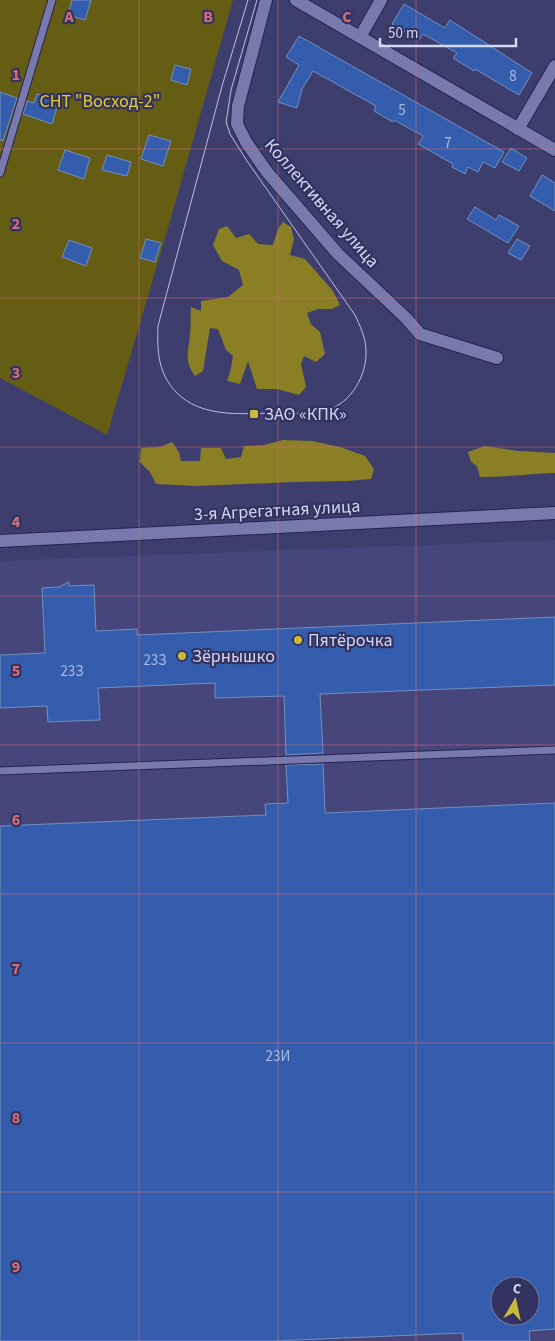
<svg xmlns="http://www.w3.org/2000/svg" width="555" height="1341" viewBox="0 0 555 1341" font-family="'Source Sans 3',sans-serif">
<style>
.built{fill:#46467c;fill-rule:evenodd}
.green{fill:#665d14}
.forest{fill:#8b7f26}
.building{fill:#345ead;stroke:#748fbf;fill-rule:evenodd}
.lines{fill:none;stroke-linecap:round;stroke-linejoin:round}
.lane-casing{stroke:#252350;stroke-width:9}
.street-casing{stroke:#252350;stroke-width:14}
.secondary-casing{stroke:#252350;stroke-width:14}
.lane{stroke:#787aae;stroke-width:7}
.street{stroke:#787aae;stroke-width:12}
.secondary{stroke:#787aae;stroke-width:12}
.tram{stroke:#bbbedd;stroke-width:1}
.grid{fill:none;stroke:#d56e79;stroke-width:1;stroke-opacity:0.55}
.poi-dot{fill:#cbba39;stroke:#333361;stroke-width:2}
.labels{text-anchor:middle;stroke-width:4.5;stroke-linejoin:round;paint-order:stroke}
.number-label{font-size:15px;fill:#acb9e2}
.park-label{font-size:18px;fill:#e1cd2d;stroke:#333361}
.street-label{font-size:18px;fill:#d4d7f3;stroke:#333361}
.poi-label{font-size:18px;fill:#d4d7f3;stroke:#333361;text-anchor:start}
.grid-label{font-size:16px;text-anchor:middle;font-weight:bold;fill:#d56e79;stroke:#333361;stroke-width:4.5;stroke-linejoin:round;paint-order:stroke}
</style>
<rect width="100%" height="100%" fill="#3d3e6d"/>
<!-- built -->
<path class="built" d="M 555,540 L 555,1341 L 0,1341 L 0,561 ZM 500,1286 L 530,1286 L 530,1316 L 500,1316 Z"/>
<!-- green -->
<path class="green" d="M 0,0 L 233,0 L 164,242 L 107,435 L 0,378 Z"/>
<!-- forest -->
<g class="forest">
<path d="M 283,222 L 291,227 L 294,239 L 290,255 L 305,259 L 333,291 L 340,305 L 332,309 L 318,309 L 307,313 L 311,324 L 320,332 L 325,354 L 316,362 L 304,356 L 301,364 L 306,387 L 299,395 L 277,389 L 257,389 L 248,361 L 240,384 L 227,381 L 231,368 L 233,356 L 226,350 L 218,329 L 210,328 L 203,371 L 195,376 C 184,360 188,353 190,336 C 191,326 190,317 191,307 L 201,311 L 201,301 L 228,297 L 243,285 L 239,270 L 222,261 L 213,245 L 219,229 L 227,226 L 236,238 L 249,234 L 258,244 L 273,245 L 278,229 Z"/>
<path d="M 283,440 L 312,441 L 340,447 L 365,456 L 374,469 L 371,479 L 347,481 L 294,482 L 197,486 L 156,484 L 150,472 L 140,462 L 141,448 L 160,447 L 172,442 L 179,452 L 181,461 L 200,461 L 201,448 L 221,448 L 226,459 L 241,457 L 244,446 L 264,445 Z"/>
<path d="M 485,446 L 518,451 L 555,453 L 555,473 C 530,474 505,477 480,477 L 477,466 L 471,462 L 468,452 Z"/>
</g>
<!-- building -->
<g class="building">
<path d="M 72,0 L 91,0 L 85,20 L 68,15 Z"/>
<path d="M 404,4 L 445,28 L 450,20 L 532,73 L 519,95 L 475,69 L 474,71 L 453,58 L 457,53 L 423,34 L 419,40 L 392,24 Z"/>
<path d="M 299,36 L 504,152 L 495,168 L 483,162 L 478,172 L 468,167 L 465,174 L 452,167 L 453,164 L 418,144 L 423,136 L 394,120 L 393,122 L 374,111 L 376,106 L 313,71 L 302,89 L 297,108 L 278,102 L 299,65 L 286,57 Z"/>
<path d="M 175,65 L 191,69 L 187,85 L 171,80 Z"/>
<path d="M 0,92 L 17,98 L 3,141 L 0,140 Z"/>
<path d="M 37,94 L 51,98 L 49,104 L 57,107 L 52,124 L 23,114 L 27,101 L 34,103 Z"/>
<path d="M 149,135 L 171,141 L 163,166 L 141,159 Z"/>
<path d="M 511,148 L 527,158 L 519,171 L 502,162 Z"/>
<path d="M 65,150 L 90,158 L 84,179 L 58,170 Z"/>
<path d="M 107,155 L 131,162 L 127,176 L 102,170 Z"/>
<path d="M 542,175 L 555,183 L 555,211 L 530,196 Z"/>
<path d="M 475,207 L 496,220 L 499,215 L 519,226 L 508,243 L 467,219 Z"/>
<path d="M 146,239 L 161,243 L 155,262 L 140,258 Z"/>
<path d="M 517,239 L 530,246 L 521,260 L 508,253 Z"/>
<path d="M 69,240 L 92,248 L 86,266 L 62,257 Z"/>
<path d="M 69,582 L 69,586 L 94,585 L 96,631 L 137,629 L 137,635 L 555,617 L 555,685 L 320,694 L 323,753 L 286,755 L 284,696 L 215,698 L 215,683 L 98,688 L 100,720 L 48,722 L 47,706 L 0,708 L 0,655 L 45,653 L 42,588 L 59,587 Z"/>
<path d="M 323,764 L 325,813 L 555,803 L 555,1329 L 529,1331 L 530,1341 L 463,1341 L 463,1333 L 273,1341 L 0,1341 L 0,826 L 266,815 L 265,804 L 288,803 L 286,765 ZM 500,1286 L 530,1286 L 530,1316 L 500,1316 Z"/>
</g>
<g class="lines">
<!-- lane casing -->
<g class="lane-casing">
<g id="lane">
<path d="M 0,173 L 52,0"/>
<path d="M 0,771 L 555,750"/>
</g>
</g>
<!-- street casing -->
<g class="street-casing">
<g id="street">
<path d="M 266,0 L 238,106 L 237,124 L 246,142 L 267,172 L 338,254 L 406,318 L 420,334 L 497,358"/>
<path d="M 296,0 L 555,150"/>
<path d="M 360,37 L 381,0"/>
<path d="M 518,129 L 555,66"/>
</g>
</g>
<!-- secondary casing -->
<g class="secondary-casing">
<path id="secondary" d="M 0,541 L 555,513"/>
</g>
<!-- lane -->
<use href="#lane" class="lane"/>
<!-- street -->
<use href="#street" class="street"/>
<!-- secondary -->
<use href="#secondary" class="secondary"/>
<!-- tram -->
<path class="tram" d="M 248,0 L 222,86 L 158,326 C 157,351 158,374 177,393 C 201,417 239,414 271,413 C 289,413 310,415 327,410 C 352,403 367,374 366,351 C 366,338 360,326 355,315 L 247,161 L 230,134 L 226,122 L 231,90 L 257,0"/>
</g>
<!-- grid -->
<path class="grid" d="M 139,0 L 139,1341M 278,0 L 278,1341M 416,0 L 416,1341M 0,149 L 555,149M 0,298 L 555,298M 0,447 L 555,447M 0,596 L 555,596M 0,745 L 555,745M 0,894 L 555,894M 0,1043 L 555,1043M 0,1192 L 555,1192"/>
<!-- markers -->
<g class="poi-dot">
<rect x="249" y="409" width="10" height="10" rx="2.5"/>
<circle cx="298" cy="640" r="5"/>
<circle cx="182" cy="656" r="5"/>
</g>
<g class="labels">
<!-- number labels -->
<g class="number-label">
<text x="513" y="81">8</text>
<text x="402" y="115">5</text>
<text x="448" y="148">7</text>
<text x="155" y="665">23З</text>
<text x="72" y="676">23З</text>
<text x="278" y="1061">23И</text>
</g>
<!-- park labels -->
<g class="park-label">
<text x="100" y="107">СНТ "Восход-2"</text>
</g>
<!-- street labels -->
<g class="street-label">
<text transform="translate(322 203) rotate(49)" y="6">Коллективная улица</text>
<text transform="translate(277 510) rotate(-3)" y="6">3-я Агрегатная улица</text>
</g>
<!-- poi labels -->
<g class="poi-label">
<text x="264" y="420">ЗАО «КПК»</text>
<text x="308" y="646">Пятёрочка</text>
<text x="192" y="662">Зёрнышко</text>
</g>
</g>
<g class="grid-label">
<text x="69" y="22">A</text>
<text x="208" y="22">B</text>
<text x="347" y="22">C</text>
<text x="16" y="80">1</text>
<text x="16" y="229">2</text>
<text x="16" y="378">3</text>
<text x="16" y="527">4</text>
<text x="16" y="676">5</text>
<text x="16" y="825">6</text>
<text x="16" y="974">7</text>
<text x="16" y="1123">8</text>
<text x="16" y="1272">9</text>
</g>
<!-- north arrow -->
<g transform="translate(515 1301) rotate(9)"><circle r="24" fill="#333361" stroke="#73759b"/>
<path d="M0-4L9 19L0 12L-9 19Z" fill="#cbba39"/>
<text y="-8" font-size="14" font-weight="bold" text-anchor="middle" fill="#d4d7f3">С</text>
</g>
<!-- scale -->
<path d="M380 38v8h136v-8" fill="none" stroke="#d4d7f3" stroke-width="2.5"/>
<text x="388" y="38" font-size="15" fill="#d4d7f3" stroke="#333361" stroke-width="4" paint-order="stroke">50 m</text>
</svg>
